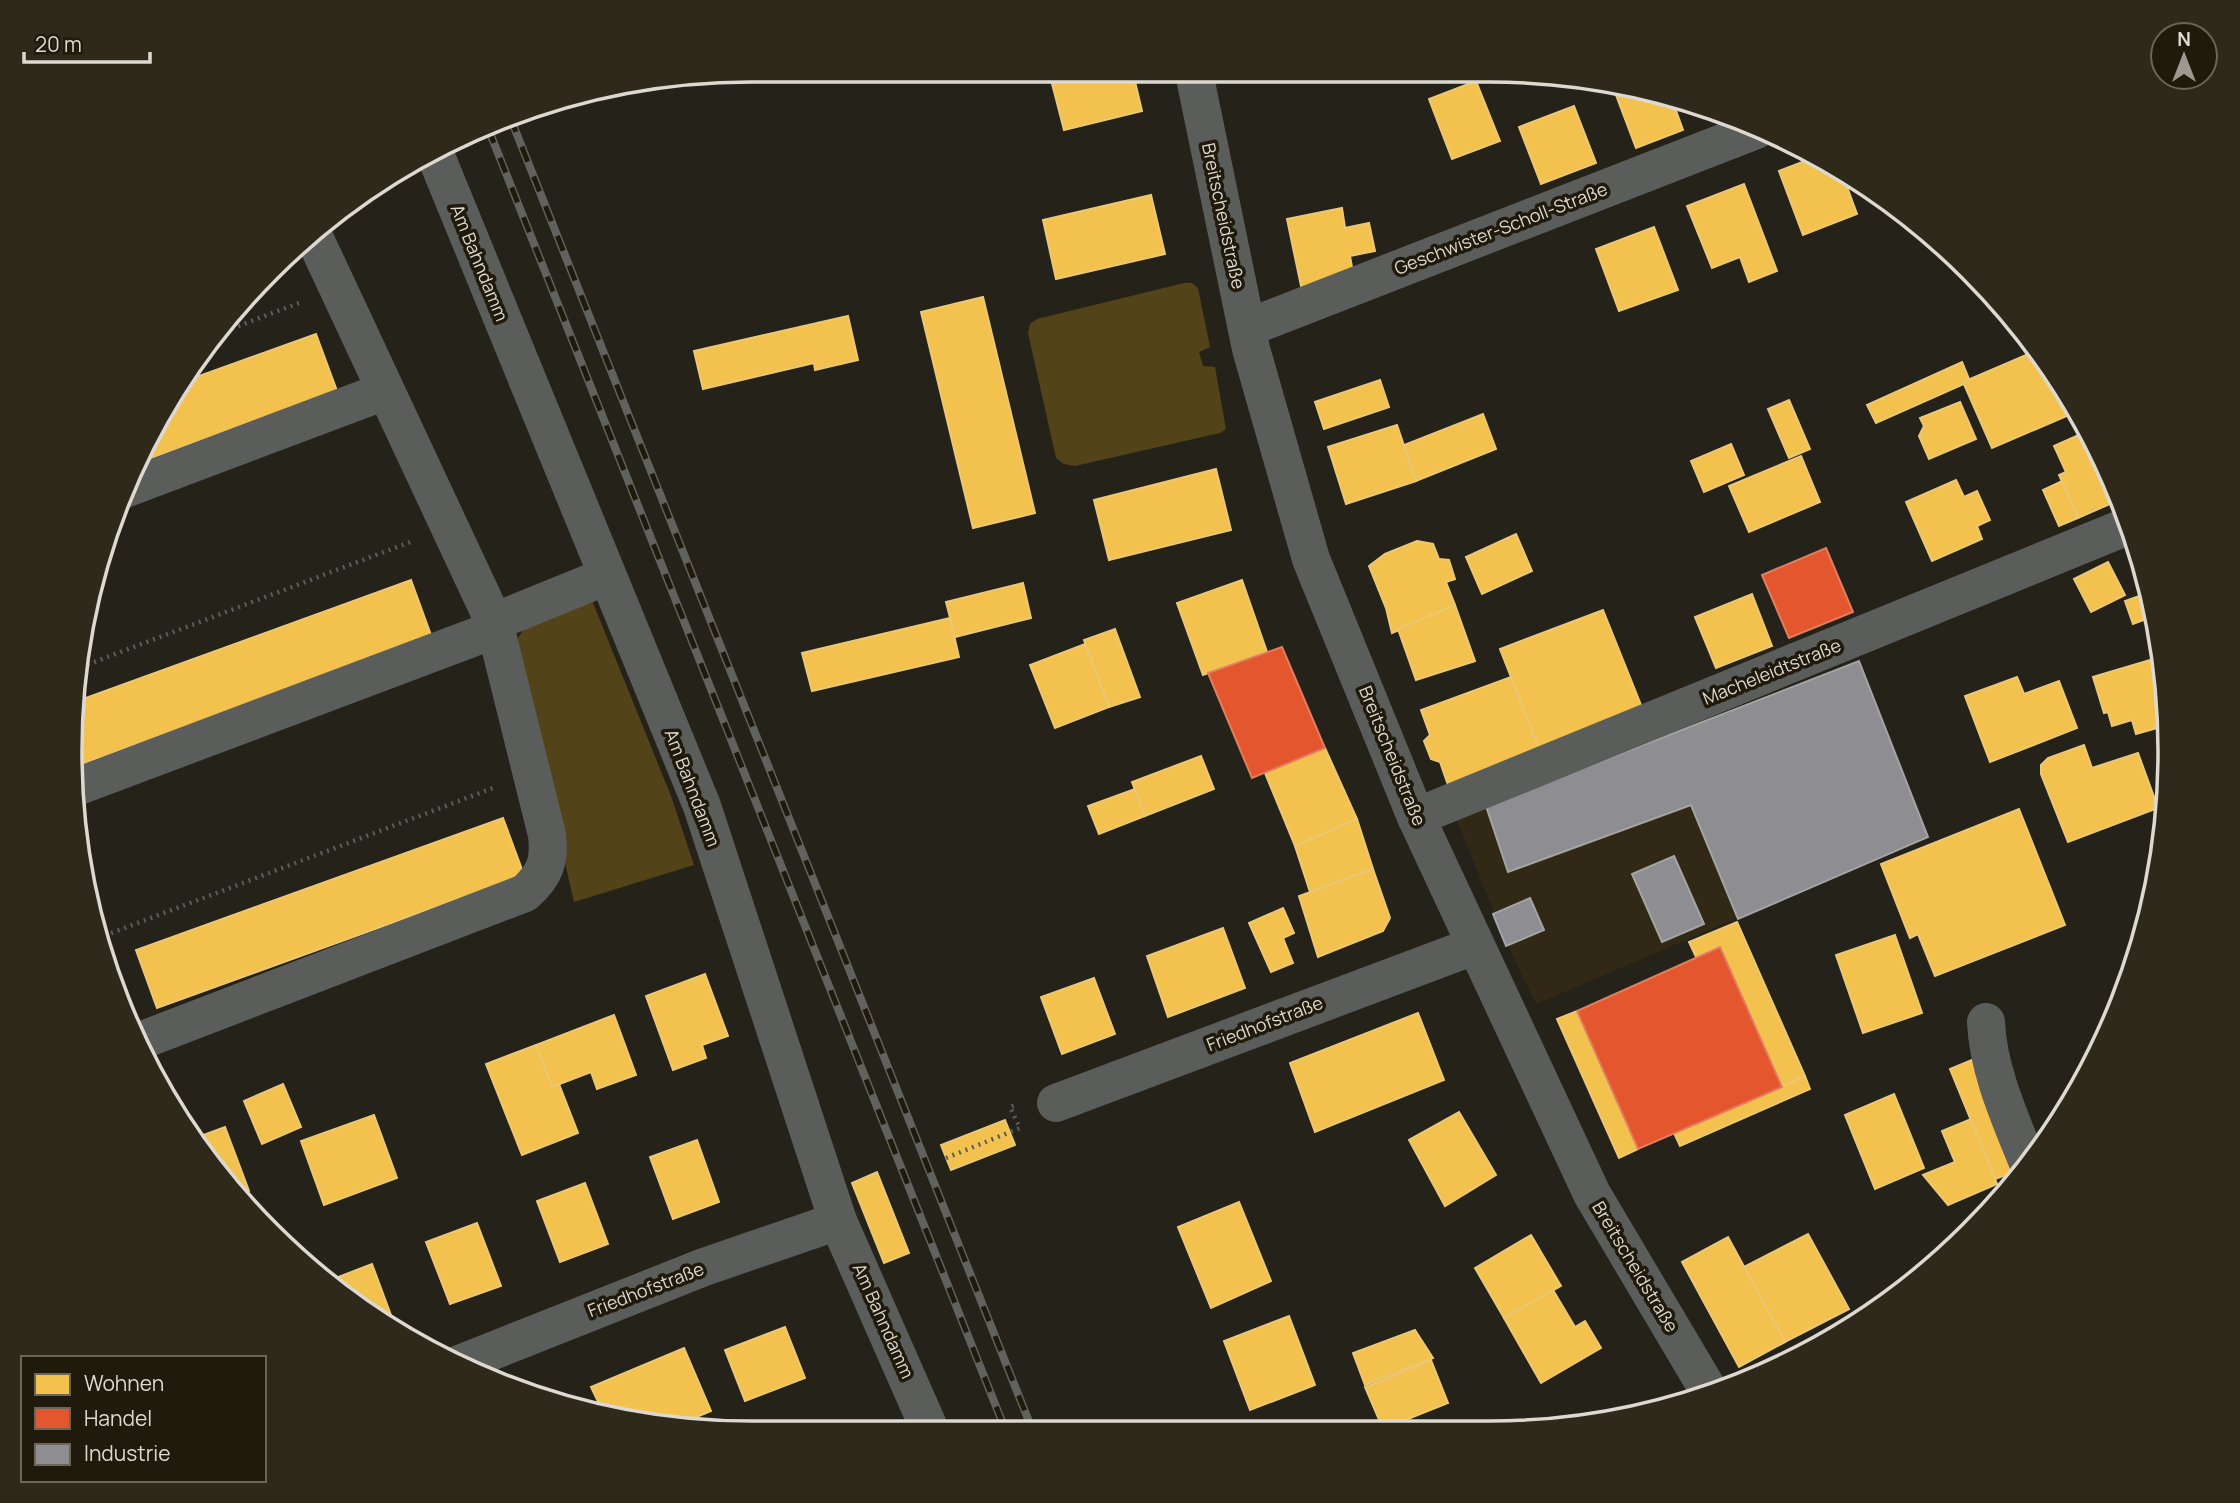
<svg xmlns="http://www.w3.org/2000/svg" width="2240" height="1503" viewBox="0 0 2240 1503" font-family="Manrope,sans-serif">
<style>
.built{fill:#312916}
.green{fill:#534318}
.homes{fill:#f2c14e;stroke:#ecc875;stroke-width:2}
.shops{fill:#e4572e;stroke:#e27e5f;stroke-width:2}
.industry{fill:#8d8d92;stroke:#a5a4a5;stroke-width:2}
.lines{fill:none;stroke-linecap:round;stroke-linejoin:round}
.path{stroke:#5c5d5a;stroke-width:4.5;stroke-dasharray:2 5;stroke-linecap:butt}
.minor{stroke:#5b5d5b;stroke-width:38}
.rail-casing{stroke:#61615d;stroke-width:8}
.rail{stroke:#201a0c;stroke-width:5;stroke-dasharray:16;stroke-linecap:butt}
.labels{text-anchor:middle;stroke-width:7;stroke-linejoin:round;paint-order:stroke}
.street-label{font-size:18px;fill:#ddd9d0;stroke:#201a0c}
.rim{fill:none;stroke:#ddd9d0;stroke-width:3.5}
</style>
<rect width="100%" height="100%" fill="#25221a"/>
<!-- built -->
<path class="built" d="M 1859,661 L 1928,837 L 1536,1004 L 1507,944 L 1456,818 Z"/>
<!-- green -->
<g class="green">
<path d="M 1184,283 L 1192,283 L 1198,288 L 1210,347 L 1199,352 L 1203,366 L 1215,367 L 1226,429 L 1220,433 L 1075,466 L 1064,464 L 1056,458 L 1028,333 L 1030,324 L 1037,319 Z"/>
<path d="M 591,598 L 671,796 L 694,865 L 574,902 L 517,654 L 517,639 L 525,628 Z"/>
</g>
<!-- homes -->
<g class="homes">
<path d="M 991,72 L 1027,72 L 994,81 Z"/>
<path d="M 1049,72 L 1133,73 L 1142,111 L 1064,130 Z"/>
<path d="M 1476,81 L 1500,141 L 1452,159 L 1429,99 Z"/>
<path d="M 1613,87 L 1674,105 L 1683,130 L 1636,148 Z"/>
<path d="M 1574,106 L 1596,163 L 1541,184 L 1519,127 Z"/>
<path d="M 1815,157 L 1843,176 L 1857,214 L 1803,235 L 1779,171 Z"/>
<path d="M 1744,184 L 1777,271 L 1749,282 L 1740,257 L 1712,268 L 1687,206 Z"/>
<path d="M 1151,195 L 1165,254 L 1056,279 L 1043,220 Z"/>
<path d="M 1342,208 L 1345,228 L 1369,223 L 1375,251 L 1350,256 L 1353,273 L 1302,291 L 1287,219 Z"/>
<path d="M 1654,227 L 1678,290 L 1619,311 L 1596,249 Z"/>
<path d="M 983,297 L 1035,513 L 973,528 L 921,312 Z"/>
<path d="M 848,316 L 858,360 L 815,370 L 814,363 L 703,389 L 694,351 Z"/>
<path d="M 316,334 L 337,391 L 138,463 L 185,381 Z"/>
<path d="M 2038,350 L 2076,412 L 1992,448 L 1963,382 Z"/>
<path d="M 1962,362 L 1969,379 L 1964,384 L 1876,423 L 1867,405 Z"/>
<path d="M 1380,380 L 1389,407 L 1324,429 L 1315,402 Z"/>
<path d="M 1789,400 L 1810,449 L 1789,458 L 1768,409 Z"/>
<path d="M 1960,402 L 1976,439 L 1929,459 L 1919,436 L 1924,426 L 1920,418 Z"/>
<path d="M 1483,414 L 1496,449 L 1416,481 L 1404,445 Z"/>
<path d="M 1397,425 L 1416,481 L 1346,504 L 1328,447 Z"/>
<path d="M 2083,433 L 2089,447 L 2096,444 L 2100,450 L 2119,500 L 2078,518 L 2059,475 L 2066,472 L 2054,446 Z"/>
<path d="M 1731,444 L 1744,475 L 1704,492 L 1691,461 Z"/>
<path d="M 1801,456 L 1820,502 L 1749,532 L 1729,486 Z"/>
<path d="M 1216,469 L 1231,530 L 1109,560 L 1094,500 Z"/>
<path d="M 1956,480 L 1964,497 L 1977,491 L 1990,520 L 1977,526 L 1982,539 L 1932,561 L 1906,502 Z"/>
<path d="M 2062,481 L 2078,518 L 2059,526 L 2043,490 Z"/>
<path d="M 1516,534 L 1532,571 L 1482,594 L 1466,557 Z"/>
<path d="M 1417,541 L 1433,544 L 1439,559 L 1449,560 L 1455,579 L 1446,582 L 1455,605 L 1392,633 L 1386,608 L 1369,566 L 1385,554 Z"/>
<path d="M 2108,562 L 2125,595 L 2091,612 L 2074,579 Z"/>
<path d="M 411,580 L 432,638 L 71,768 L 72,703 Z"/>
<path d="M 1242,580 L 1267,652 L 1203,675 L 1177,603 Z"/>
<path d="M 1023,583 L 1031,618 L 955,637 L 946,602 Z"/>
<path d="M 2150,592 L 2154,616 L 2133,624 L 2125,601 Z"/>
<path d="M 1752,594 L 1772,646 L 1716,668 L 1695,617 Z"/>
<path d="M 1455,605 L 1475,661 L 1416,680 L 1398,629 Z"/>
<path d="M 1603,610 L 1643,710 L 1540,751 L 1500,649 Z"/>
<path d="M 950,618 L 959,657 L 812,691 L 802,653 Z"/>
<path d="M 1115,629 L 1140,697 L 1109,707 L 1084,640 Z"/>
<path d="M 1085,644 L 1109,707 L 1055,728 L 1030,665 Z"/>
<path d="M 2160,657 L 2169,707 L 2168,725 L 2136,734 L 2132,720 L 2112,726 L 2108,712 L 2104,713 L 2093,677 Z"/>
<path d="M 1511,677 L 1540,751 L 1448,785 L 1440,762 L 1431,759 L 1424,741 L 1430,735 L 1421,710 Z"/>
<path d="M 2017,677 L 2024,694 L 2059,681 L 2077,728 L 1990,762 L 1965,696 Z"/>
<path d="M 2084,745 L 2092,768 L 2138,753 L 2158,808 L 2068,842 L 2041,774 L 2041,765 L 2048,758 Z"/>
<path d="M 1325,748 L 1357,819 L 1295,846 L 1265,773 Z"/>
<path d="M 1201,756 L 1214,789 L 1145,816 L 1132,782 Z"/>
<path d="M 1135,789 L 1145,816 L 1099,834 L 1088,806 Z"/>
<path d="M 2019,809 L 2065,925 L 1935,976 L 1918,934 L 1910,938 L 1881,864 Z"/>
<path d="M 503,818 L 524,875 L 157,1008 L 136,950 Z"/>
<path d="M 1357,819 L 1373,869 L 1310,892 L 1295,846 Z"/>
<path d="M 1373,869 L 1390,918 L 1383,931 L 1318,957 L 1299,896 Z"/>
<path d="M 1283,908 L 1294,933 L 1283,938 L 1293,963 L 1271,972 L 1249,923 Z"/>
<path d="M 1737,922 L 1805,1076 L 1782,1087 L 1720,947 L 1696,957 L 1689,942 Z"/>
<path d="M 1223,928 L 1245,988 L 1168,1017 L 1147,956 Z"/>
<path d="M 1895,935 L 1922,1013 L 1863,1033 L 1836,955 Z"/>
<path d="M 705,974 L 728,1036 L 702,1045 L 706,1058 L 673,1070 L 646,996 Z"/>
<path d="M 1094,978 L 1115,1034 L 1062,1054 L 1041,997 Z"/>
<path d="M 1577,1011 L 1638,1149 L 1619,1158 L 1557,1019 Z"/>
<path d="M 1418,1013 L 1444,1080 L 1315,1132 L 1290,1063 Z"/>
<path d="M 614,1015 L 636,1075 L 597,1089 L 591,1072 L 552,1087 L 536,1045 Z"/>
<path d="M 536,1045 L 552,1087 L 559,1084 L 578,1133 L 522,1155 L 486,1064 Z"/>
<path d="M 1974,1059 L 2020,1170 L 1995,1179 L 1950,1069 Z"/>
<path d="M 1805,1076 L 1810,1089 L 1680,1146 L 1674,1133 Z"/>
<path d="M 283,1084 L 301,1127 L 262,1144 L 244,1101 Z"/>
<path d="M 1894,1094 L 1924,1168 L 1875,1189 L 1845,1115 Z"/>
<path d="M 1459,1112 L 1496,1175 L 1445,1206 L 1409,1140 Z"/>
<path d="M 374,1115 L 397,1178 L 324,1205 L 301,1141 Z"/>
<path d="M 1971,1119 L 1997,1184 L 1948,1205 L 1923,1175 L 1955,1162 L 1942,1131 Z"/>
<path d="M 1005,1120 L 1015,1145 L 951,1170 L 941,1145 Z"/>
<path d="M 225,1127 L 249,1191 L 244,1193 L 198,1137 Z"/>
<path d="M 697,1140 L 719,1202 L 673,1219 L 650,1157 Z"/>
<path d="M 877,1172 L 909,1253 L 884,1263 L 852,1183 Z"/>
<path d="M 585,1183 L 608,1244 L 560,1262 L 537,1201 Z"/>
<path d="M 1239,1202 L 1271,1281 L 1211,1308 L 1178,1227 Z"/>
<path d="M 477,1223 L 501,1286 L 450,1304 L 426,1242 Z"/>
<path d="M 1808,1234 L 1849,1309 L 1785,1342 L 1744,1267 Z"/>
<path d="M 1531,1235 L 1561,1286 L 1504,1318 L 1475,1268 Z"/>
<path d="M 1728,1237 L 1785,1342 L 1739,1367 L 1682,1262 Z"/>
<path d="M 372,1264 L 395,1326 L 328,1281 Z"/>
<path d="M 1553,1290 L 1575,1327 L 1585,1321 L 1601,1348 L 1541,1383 L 1504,1318 Z"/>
<path d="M 1289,1316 L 1315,1385 L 1250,1410 L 1224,1341 Z"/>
<path d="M 785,1327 L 805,1378 L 745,1401 L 725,1350 Z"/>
<path d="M 1415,1330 L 1433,1358 L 1365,1385 L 1353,1353 Z"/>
<path d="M 684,1348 L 711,1411 L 673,1427 L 662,1427 L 601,1408 L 591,1387 Z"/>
<path d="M 1431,1360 L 1448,1403 L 1383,1429 L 1365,1387 Z"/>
</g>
<!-- shops -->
<g class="shops">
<path d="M 1826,548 L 1853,612 L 1789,638 L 1762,575 Z"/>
<path d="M 1282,647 L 1325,748 L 1252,778 L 1208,673 Z"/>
<path d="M 1720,947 L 1782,1087 L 1638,1149 L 1577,1011 Z"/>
</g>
<!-- industry -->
<g class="industry">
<path d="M 1859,661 L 1928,837 L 1738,919 L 1691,805 L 1508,872 L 1486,806 Z"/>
<path d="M 1674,856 L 1704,924 L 1662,942 L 1632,874 Z"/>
<path d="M 1530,898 L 1544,930 L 1506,946 L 1493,914 Z"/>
</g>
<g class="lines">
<!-- path -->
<g class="path">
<path d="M 212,336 L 299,303"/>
<path d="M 81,667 L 413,541"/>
<path d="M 98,938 L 493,788"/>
<path d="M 946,1158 L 1020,1128 L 1010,1107 L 1018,1104"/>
</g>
<!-- minor -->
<g class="minor">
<path d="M 1194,73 L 1251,349 L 1311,559 L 1416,817 L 1592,1194 L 1710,1393"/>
<path d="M 435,154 L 702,806 L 838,1221 L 929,1428"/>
<path d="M 315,239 L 494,622 L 607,576"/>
<path d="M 1247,328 L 1756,130"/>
<path d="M 122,490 L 385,391"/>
<path d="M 71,789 L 496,629"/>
<path d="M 1416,817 L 2128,526"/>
<path d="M 1986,1022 C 1988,1070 2010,1118 2028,1163"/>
<path d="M 140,1041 L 525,893 C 545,875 550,861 547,835 L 494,622"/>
<path d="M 1056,1103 L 1474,946"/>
<path d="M 457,1365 L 704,1267 L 838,1221"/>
</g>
<!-- rail casing -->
<g class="rail-casing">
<g id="rail">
<path d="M 510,117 L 1032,1429"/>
<path d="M 488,128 L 1005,1429"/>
</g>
</g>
<!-- rail -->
<use href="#rail" class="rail"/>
</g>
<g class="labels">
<!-- street labels -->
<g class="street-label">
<text transform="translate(1223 216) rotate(78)" y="6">Breitscheidstraße</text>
<text transform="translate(1501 229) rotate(-21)" y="6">Geschwister-Scholl-Straße</text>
<text transform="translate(479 263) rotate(68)" y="6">Am Bahndamm</text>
<text transform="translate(1772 672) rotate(-22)" y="6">Macheleidtstraße</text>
<text transform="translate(1392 756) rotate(68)" y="6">Breitscheidstraße</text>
<text transform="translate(692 788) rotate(69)" y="6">Am Bahndamm</text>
<text transform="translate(1265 1024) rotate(-21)" y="6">Friedhofstraße</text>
<text transform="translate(1635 1267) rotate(59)" y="6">Breitscheidstraße</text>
<text transform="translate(646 1290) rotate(-21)" y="6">Friedhofstraße</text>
<text transform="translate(883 1321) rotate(66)" y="6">Am Bahndamm</text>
</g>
</g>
<!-- crop -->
<path d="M0 0H2240V1503H0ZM751 82H1489A669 669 0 0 1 2158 751V752A669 669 0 0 1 1489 1421H751A669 669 0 0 1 82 752V751A669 669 0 0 1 751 82Z" fill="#2f291c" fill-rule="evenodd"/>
<path class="rim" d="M751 82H1489A669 669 0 0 1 2158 751V752A669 669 0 0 1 1489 1421H751A669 669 0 0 1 82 752V751A669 669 0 0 1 751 82Z"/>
<!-- legend -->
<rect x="21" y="1356" width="245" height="126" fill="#201a0c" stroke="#6c665a" stroke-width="2"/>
<rect x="35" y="1374" width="35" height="21" fill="#f2c14e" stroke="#6c665a" stroke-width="2"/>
<text x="84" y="1391" font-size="21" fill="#ddd9d0">Wohnen</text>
<rect x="35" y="1408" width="35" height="21" fill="#e4572e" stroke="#6c665a" stroke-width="2"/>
<text x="84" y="1426" font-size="21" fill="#ddd9d0">Handel</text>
<rect x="35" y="1444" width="35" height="21" fill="#8d8d92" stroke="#6c665a" stroke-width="2"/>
<text x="84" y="1461" font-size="21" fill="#ddd9d0">Industrie</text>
<!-- north arrow -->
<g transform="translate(2184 56)"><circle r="33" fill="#201a0c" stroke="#6c665a" stroke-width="2"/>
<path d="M0-5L12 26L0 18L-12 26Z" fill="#9d9990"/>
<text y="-10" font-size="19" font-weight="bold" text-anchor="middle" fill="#ddd9d0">N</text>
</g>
<!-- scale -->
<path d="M24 52v10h126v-10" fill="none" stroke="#ddd9d0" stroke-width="3.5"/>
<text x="35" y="52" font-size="21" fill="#ddd9d0" stroke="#201a0c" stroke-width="5" paint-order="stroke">20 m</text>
</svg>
